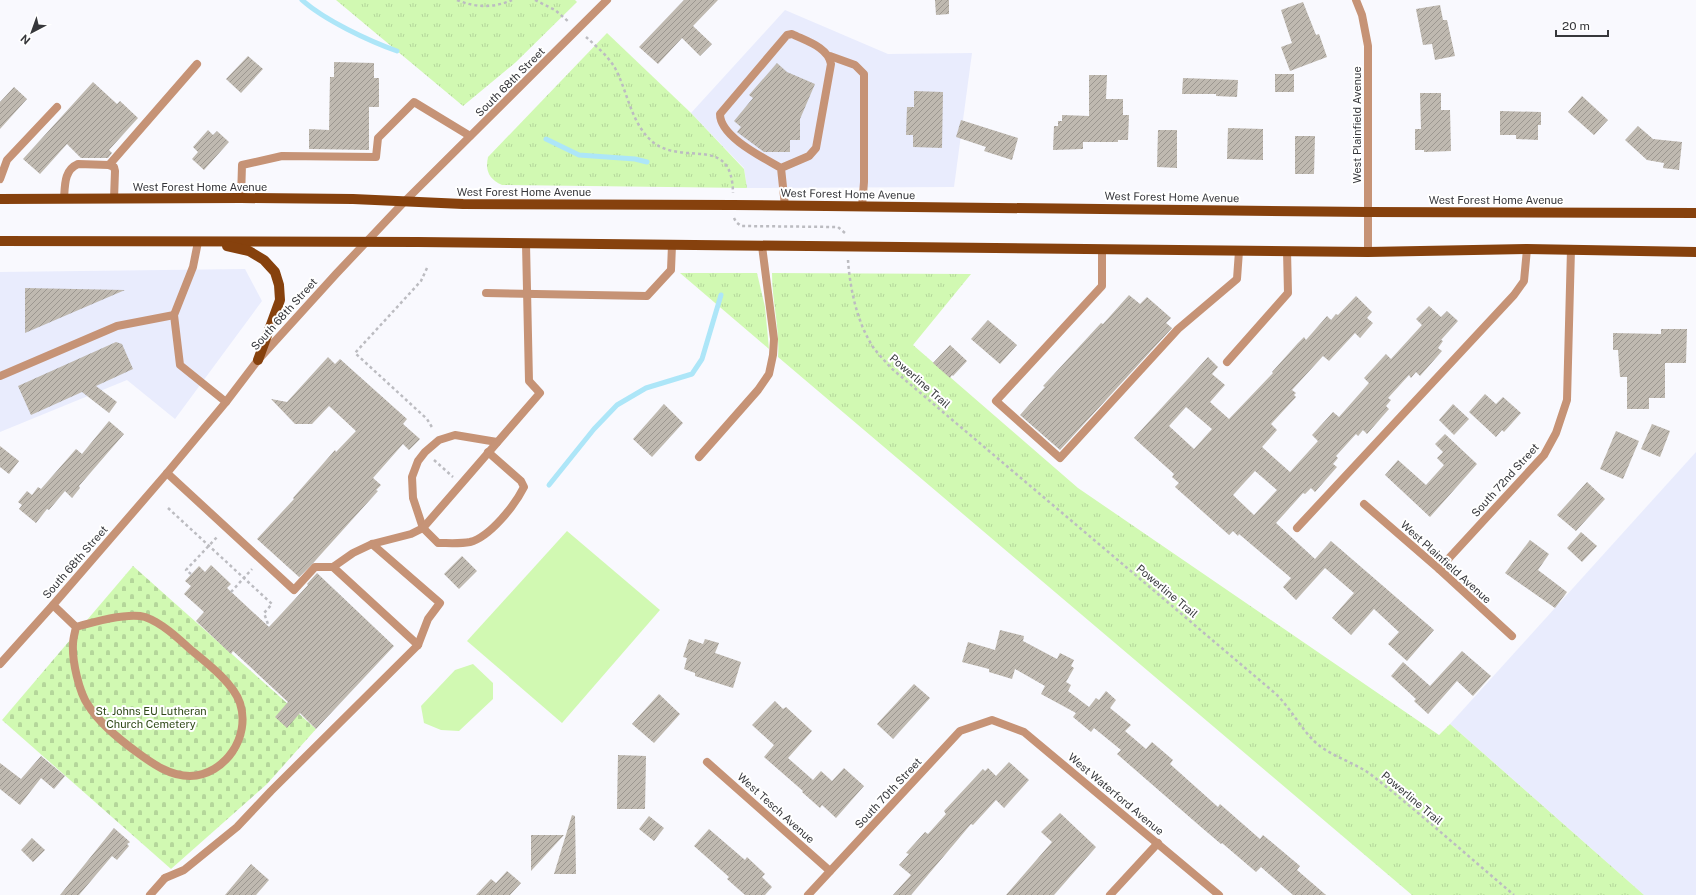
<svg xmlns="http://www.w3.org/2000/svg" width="1696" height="895" viewBox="0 0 1696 895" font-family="'Public Sans',sans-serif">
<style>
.built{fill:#e9ecfd}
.grass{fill:url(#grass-tufts)}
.cemetery{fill:url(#cemetery-stones)}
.green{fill:#d1f9b2}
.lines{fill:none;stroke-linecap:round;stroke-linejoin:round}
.stream{stroke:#ade6f8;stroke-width:5}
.building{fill:url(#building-hatch);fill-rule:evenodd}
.path{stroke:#bcbcc1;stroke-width:2.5;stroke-dasharray:3 3;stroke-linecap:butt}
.service{stroke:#c69376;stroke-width:8}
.minor{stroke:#c69376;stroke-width:8}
.tertiary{stroke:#c69376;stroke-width:8}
.primary{stroke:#86410d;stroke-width:10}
.labels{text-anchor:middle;stroke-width:4;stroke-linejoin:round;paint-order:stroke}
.street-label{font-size:11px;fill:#37383c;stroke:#fff}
.park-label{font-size:11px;fill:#304a18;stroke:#fff}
</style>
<defs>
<pattern id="grass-tufts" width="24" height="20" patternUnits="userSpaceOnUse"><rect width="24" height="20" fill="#d1f9b2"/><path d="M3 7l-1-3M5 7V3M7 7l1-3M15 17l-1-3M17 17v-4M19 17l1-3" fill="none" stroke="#b4d69a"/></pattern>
<pattern id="cemetery-stones" width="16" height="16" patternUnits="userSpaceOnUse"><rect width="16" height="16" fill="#d1f9b2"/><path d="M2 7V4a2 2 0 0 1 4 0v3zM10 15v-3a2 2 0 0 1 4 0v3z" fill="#b4d69a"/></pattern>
<pattern id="building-hatch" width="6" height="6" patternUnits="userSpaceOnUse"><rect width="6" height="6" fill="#bfb9b0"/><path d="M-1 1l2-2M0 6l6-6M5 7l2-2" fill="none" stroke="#9c9790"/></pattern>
</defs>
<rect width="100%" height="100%" fill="#f9f9fe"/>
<!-- built -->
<g class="built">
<path d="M 785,10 L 888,54 L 972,53 L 954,187 L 747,188 L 744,168 L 691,113 Z"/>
<path d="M 245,269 L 262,301 L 175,419 L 127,380 L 0,432 L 0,272 Z"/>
<path d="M 1696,452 L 1696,895 L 1644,895 L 1450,724 Z"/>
</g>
<!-- grass -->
<g class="grass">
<path d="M 336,0 L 575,0 L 577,2 L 516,62 L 463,106 Z"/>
<path d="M 607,33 L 691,113 L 744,169 L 747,188 L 502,185 C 489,179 485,171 488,157 Z"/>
<path d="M 680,273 L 757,273 L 765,307 L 769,349 Z"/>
<path d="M 772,273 L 971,274 L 913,345 L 1078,488 L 1439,735 L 1450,724 L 1644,895 L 1412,895 L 778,357 C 780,328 772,302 772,273 Z"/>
</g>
<!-- cemetery -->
<path class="cemetery" d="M 133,566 L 316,729 L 267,784 L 171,869 L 2,720 Z"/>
<!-- green -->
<g class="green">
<path d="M 567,531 L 660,610 L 562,723 L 467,641 Z"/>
<path d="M 473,664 L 493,683 L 493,699 L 459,731 L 441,730 L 424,723 L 421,706 L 455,670 Z"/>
</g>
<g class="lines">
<!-- stream -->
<g class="stream">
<path d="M 302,0 C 324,20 369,41 397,51"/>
<path d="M 546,139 L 579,155 L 635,159 L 647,162"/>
<path d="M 549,485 L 594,429 L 617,405 L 646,388 L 692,374 L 702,359 L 721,295"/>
</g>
</g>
<!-- building -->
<g class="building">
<path d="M 684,0 L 718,0 L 693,26 L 712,44 L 700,56 L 682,38 L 658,64 L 639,47 Z"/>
<path d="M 935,0 L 949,0 L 949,14 L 936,15 Z"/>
<path d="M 1303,2 L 1316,35 L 1319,34 L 1327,57 L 1290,71 L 1281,47 L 1292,43 L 1281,10 Z"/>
<path d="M 1440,5 L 1443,20 L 1447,20 L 1455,56 L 1435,60 L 1432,44 L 1423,45 L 1416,9 Z"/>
<path d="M 248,56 L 263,69 L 241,93 L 226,79 Z"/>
<path d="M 334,62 L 374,63 L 374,78 L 379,78 L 379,107 L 369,107 L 369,150 L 309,149 L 309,129 L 329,130 L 330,77 L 334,77 Z"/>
<path d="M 777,63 L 787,72 L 815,84 L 800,119 L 800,140 L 790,140 L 790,152 L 764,152 L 737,132 L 741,127 L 734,121 L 753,98 L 749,95 Z"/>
<rect x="1275" y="74" width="19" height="18"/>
<path d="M 1089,75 L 1107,75 L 1106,99 L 1123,99 L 1123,115 L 1129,115 L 1128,140 L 1118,140 L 1118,142 L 1083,142 L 1083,149 L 1053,150 L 1054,126 L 1058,126 L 1058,121 L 1062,121 L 1062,115 L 1089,116 Z"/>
<path d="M 1183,78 L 1238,80 L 1237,97 L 1216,96 L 1216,94 L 1182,94 Z"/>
<path d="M 93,82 L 117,104 L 120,101 L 138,118 L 109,150 L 112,153 L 108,158 L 81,158 L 67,144 L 40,174 L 23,159 Z"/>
<path d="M 14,87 L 27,99 L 0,129 L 0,102 Z"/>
<path d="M 914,91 L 943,92 L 942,148 L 913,147 L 913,135 L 906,135 L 907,107 L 914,107 Z"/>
<path d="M 1420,93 L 1441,93 L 1441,110 L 1450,110 L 1451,151 L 1424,152 L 1424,150 L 1415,150 L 1415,129 L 1421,129 Z"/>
<path d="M 1582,96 L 1608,120 L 1594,135 L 1568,112 Z"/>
<path d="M 1500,111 L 1541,112 L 1541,125 L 1538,125 L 1538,140 L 1516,139 L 1516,135 L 1500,135 Z"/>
<path d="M 961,120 L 1018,138 L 1012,160 L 984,151 L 986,147 L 956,137 Z"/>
<path d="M 1638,126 L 1653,139 L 1682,142 L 1679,170 L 1663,168 L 1664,163 L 1647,160 L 1625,140 Z"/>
<path d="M 1228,128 L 1263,129 L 1263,160 L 1227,159 Z"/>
<path d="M 208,130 L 213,135 L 217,131 L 229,142 L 204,170 L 192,159 L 198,152 L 193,147 Z"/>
<path d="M 1158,130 L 1177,130 L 1177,168 L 1157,167 Z"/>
<path d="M 1295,136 L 1315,136 L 1314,174 L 1295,174 Z"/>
<path d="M 25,288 L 125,290 L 25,333 Z"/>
<path d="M 1129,295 L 1140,304 L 1147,297 L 1171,318 L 1166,323 L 1172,328 L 1060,450 L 1020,415 L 1045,387 L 1043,386 L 1101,323 L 1103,324 Z"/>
<path d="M 1356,296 L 1372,312 L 1367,318 L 1373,323 L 1360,338 L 1355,333 L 1329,361 L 1323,356 L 1292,390 L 1296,393 L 1294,395 L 1296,397 L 1271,424 L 1277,430 L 1262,447 L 1290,472 L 1318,441 L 1312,435 L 1333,412 L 1339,417 L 1369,383 L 1364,378 L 1386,354 L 1391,359 L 1422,325 L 1416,319 L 1429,306 L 1441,317 L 1447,311 L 1458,321 L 1441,340 L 1443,341 L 1438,348 L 1442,351 L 1420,376 L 1416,372 L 1411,378 L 1409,375 L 1388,398 L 1391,400 L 1386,406 L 1389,409 L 1367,434 L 1363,430 L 1358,436 L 1356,434 L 1336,456 L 1338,458 L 1333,464 L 1337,467 L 1315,492 L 1311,488 L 1305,494 L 1303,493 L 1276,523 L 1315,559 L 1331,541 L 1434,630 L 1407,661 L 1388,644 L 1399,632 L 1374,609 L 1351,635 L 1332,618 L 1354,593 L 1325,568 L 1296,600 L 1283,587 L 1291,578 L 1239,534 L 1238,536 L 1233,531 L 1229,535 L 1175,487 L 1179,483 L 1172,477 L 1174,474 L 1134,438 L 1208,357 L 1218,367 L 1212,374 L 1225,385 L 1210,402 L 1229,419 L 1273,373 L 1272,372 L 1298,343 L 1304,337 L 1306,340 L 1327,316 L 1331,320 L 1336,314 L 1338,315 ZM 1186,407 L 1212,429 L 1194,449 L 1169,426 ZM 1255,471 L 1277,490 L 1254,515 L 1233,495 Z"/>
<path d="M 988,320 L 1017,345 L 1000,364 L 971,339 Z"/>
<path d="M 1661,329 L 1687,329 L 1686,363 L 1665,363 L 1665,398 L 1649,398 L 1649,409 L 1627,409 L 1627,377 L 1620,377 L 1618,350 L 1613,350 L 1613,333 L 1661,334 Z"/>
<path d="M 116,342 L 122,344 L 133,369 L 96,386 L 117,402 L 109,413 L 82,392 L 31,415 L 18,386 Z"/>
<path d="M 950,345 L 967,361 L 953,376 L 952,375 L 950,378 L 933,363 Z"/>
<path d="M 328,357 L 335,364 L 340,359 L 407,419 L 403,424 L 420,439 L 409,450 L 403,444 L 373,478 L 381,485 L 376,490 L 378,491 L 314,562 L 299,577 L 257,539 L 294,499 L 293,498 L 335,450 L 336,452 L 356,431 L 329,406 L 312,424 L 295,424 L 271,399 L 287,402 Z"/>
<path d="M 1485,394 L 1496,404 L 1503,397 L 1521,413 L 1504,432 L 1502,430 L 1496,437 L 1469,412 Z"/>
<path d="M 664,404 L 683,423 L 652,457 L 633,439 Z"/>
<path d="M 1453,404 L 1469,419 L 1454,435 L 1439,420 Z"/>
<path d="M 109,421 L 124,434 L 79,486 L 80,488 L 72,498 L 65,491 L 49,510 L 47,509 L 36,523 L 19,509 L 22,505 L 18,502 L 27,491 L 32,495 L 38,487 L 41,489 L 76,449 L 82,454 Z"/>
<path d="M 1652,424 L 1670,431 L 1660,457 L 1641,449 Z"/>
<path d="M 1616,431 L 1639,441 L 1623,479 L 1600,469 Z"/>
<path d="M 1445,434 L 1477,464 L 1430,517 L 1385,475 L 1398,460 L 1426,485 L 1444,465 L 1437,458 L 1443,452 L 1435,444 Z"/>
<path d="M 0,446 L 19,461 L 9,474 L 0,467 Z"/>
<path d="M 1587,482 L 1605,499 L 1576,531 L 1557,515 Z"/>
<path d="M 1581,532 L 1597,546 L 1582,562 L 1567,548 Z"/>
<path d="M 1530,540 L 1549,554 L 1538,570 L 1567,592 L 1555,608 L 1505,573 Z"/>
<path d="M 462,556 L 477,571 L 459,589 L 444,574 Z"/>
<path d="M 211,565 L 231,584 L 227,588 L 269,627 L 308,585 L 307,584 L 317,573 L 394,646 L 316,729 L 300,713 L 287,728 L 275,717 L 288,702 L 233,651 L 231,654 L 196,621 L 204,612 L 184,594 L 191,586 L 185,581 L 199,566 L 205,572 Z"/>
<path d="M 1000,630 L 1024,636 L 1023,641 L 1057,659 L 1060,653 L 1074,660 L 1071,666 L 1074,668 L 1066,682 L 1071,685 L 1068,691 L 1089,707 L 1096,698 L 1099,700 L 1106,691 L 1116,700 L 1110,708 L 1131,725 L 1125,731 L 1146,749 L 1152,742 L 1173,760 L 1170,764 L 1218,807 L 1220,804 L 1260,839 L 1263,835 L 1300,866 L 1297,870 L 1326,895 L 1293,895 L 1261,867 L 1256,872 L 1222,843 L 1221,844 L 1201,827 L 1117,754 L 1121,750 L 1094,728 L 1091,732 L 1073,717 L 1076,713 L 1041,694 L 1045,686 L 1015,669 L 1012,679 L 989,672 L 989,669 L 962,662 L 968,642 L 995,650 Z"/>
<path d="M 689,639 L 703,644 L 705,639 L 719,643 L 715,653 L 741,662 L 733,688 L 695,676 L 695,673 L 684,669 L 687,658 L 683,657 Z"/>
<path d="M 1462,651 L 1491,676 L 1473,696 L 1457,681 L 1428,714 L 1414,701 L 1416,699 L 1391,676 L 1403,662 L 1430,686 Z"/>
<path d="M 914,684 L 930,698 L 893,739 L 877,724 Z"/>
<path d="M 659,694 L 680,714 L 654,743 L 632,724 Z"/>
<path d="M 775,701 L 783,709 L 786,707 L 812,731 L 788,758 L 813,780 L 821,771 L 832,781 L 844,768 L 864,786 L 836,818 L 822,805 L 820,808 L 802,792 L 803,791 L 764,757 L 774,745 L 752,725 Z"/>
<path d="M 618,755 L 646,756 L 645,809 L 617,809 Z"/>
<path d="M 41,756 L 65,776 L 54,789 L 41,778 L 20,805 L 0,789 L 0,763 L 21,779 Z"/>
<path d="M 1009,762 L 1029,780 L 1004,808 L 996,800 L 973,825 L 971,824 L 911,895 L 893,895 L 911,875 L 899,865 L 909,854 L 906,853 L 925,832 L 928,834 L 946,814 L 944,811 L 983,769 L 985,771 L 988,768 L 996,776 Z"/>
<path d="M 1060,813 L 1096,847 L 1054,895 L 1006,895 L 1052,842 L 1041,832 Z"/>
<path d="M 572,815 L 575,816 L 576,874 L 554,874 Z"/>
<path d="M 649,816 L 664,828 L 654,841 L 639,829 Z"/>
<path d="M 114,828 L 130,842 L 127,844 L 129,846 L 117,860 L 112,856 L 79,895 L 60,895 Z"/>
<path d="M 709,829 L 745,860 L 747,857 L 765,874 L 762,877 L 772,887 L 765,895 L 745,895 L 727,879 L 729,877 L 694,846 Z"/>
<path d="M 531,835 L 564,835 L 531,871 Z"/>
<path d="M 32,838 L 45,850 L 33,862 L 21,850 Z"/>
<path d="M 251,864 L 269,880 L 256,895 L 225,895 Z"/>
<path d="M 507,871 L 521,883 L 510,895 L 476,895 L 491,879 L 496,883 Z"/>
</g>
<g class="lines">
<!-- path -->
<g class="path">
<path d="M 457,0 C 476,8 494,8 512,0"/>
<path d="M 535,0 L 555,10 L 569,22"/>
<path d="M 586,37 C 596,46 608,56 615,68 C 628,92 631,125 654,143 C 686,166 732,134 733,193"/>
<path d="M 734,218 L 736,222 L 741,226 L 838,227 L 845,233"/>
<path d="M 848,260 C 850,289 857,322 873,347 C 878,354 885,361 891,368 L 1276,694 C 1291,709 1300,727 1314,741 C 1332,758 1356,762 1374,777 C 1422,815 1468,856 1514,895"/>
<path d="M 427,268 L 421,281 L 355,353 L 427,419 L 433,429"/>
<path d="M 434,460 L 453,477"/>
<path d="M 168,508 L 272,604 L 264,613 L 269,627"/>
<path d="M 191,574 L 186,570 L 218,536"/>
<path d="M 231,592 L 252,569"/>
</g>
<!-- service -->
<g class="service">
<path d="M 830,56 L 855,65 L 864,74 L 864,182 L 862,207"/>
<path d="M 109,165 L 197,64"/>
<path d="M 781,168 L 809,156 L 816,148 L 831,64 C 828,47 806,41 792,34 L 787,35 L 720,114 C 720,137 764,158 781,168 L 785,206"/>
<path d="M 0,179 L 7,160 L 57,107"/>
<path d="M 241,198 L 242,165 L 282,156 L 376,157 L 378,138 L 414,102 L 470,136"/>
<path d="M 64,199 C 65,185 64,170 78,164 L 109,165 L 114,167 L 115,171 L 114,199"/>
<path d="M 198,242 L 193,267 L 174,315 L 180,365 L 226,402"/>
<path d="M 1102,249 L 1102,286 L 996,401 L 1060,458 L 1178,329 L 1237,279 L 1239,251"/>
<path d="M 486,293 L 647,296 L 671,270 L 672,245"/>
<path d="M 1227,362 L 1288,293 L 1287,251"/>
<path d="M 0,376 L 117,326 L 174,315"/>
<path d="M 488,452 L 521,481 L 524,487 C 515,505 490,537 470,542 C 460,544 448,543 438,543 L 423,528 L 413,498 L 412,477 L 418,461 L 425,452 L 439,440 L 455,435 L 497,442"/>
<path d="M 699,457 L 758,390 L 769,374 L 773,355 L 774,339 L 762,246"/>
<path d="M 167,473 L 294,590 L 315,567 L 333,567 L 353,553 L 372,544 L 411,534 L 423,528 L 540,393 L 529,381 L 526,244"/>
<path d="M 1297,528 L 1514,295 L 1524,281 L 1527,249"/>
<path d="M 372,544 L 440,603 L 428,619 L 418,645"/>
<path d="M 53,605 L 76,627 C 75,632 73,639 73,644 C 72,661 79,692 88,705 C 100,724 120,740 138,753 C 153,764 170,776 190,776 C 225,775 251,737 240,703 C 233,683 207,663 191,650 C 178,638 162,623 145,617 C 128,612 93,622 76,627"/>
<path d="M 165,878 L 184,870 L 237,827 L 271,791 L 418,645 L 333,567"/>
</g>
<!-- minor -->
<g class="minor">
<path d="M 1356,0 L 1362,15 L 1368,46 L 1368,252"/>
<path d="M 1364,504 L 1439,569 L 1512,636"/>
<path d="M 1439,569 L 1544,455 L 1556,433 L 1567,400 L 1571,249"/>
<path d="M 707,762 L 830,871"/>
<path d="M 150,895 L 165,878"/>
<path d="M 808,895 L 960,731 L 992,720 L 1024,732 L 1219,895"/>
<path d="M 1110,895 L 1158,843"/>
</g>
<!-- tertiary -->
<path class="tertiary" d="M 0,664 L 53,605 L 167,473 L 226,402 L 258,360 L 336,274 L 405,201 L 607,0"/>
<!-- primary -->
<g class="primary">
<path d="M 0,199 L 241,198 L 353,199 L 463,204 L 733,205 L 1368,212 L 1696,213"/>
<path d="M 0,241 L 418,242 L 1368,252 L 1527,249 L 1696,252"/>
<path d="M 227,246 L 249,251 L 264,260 L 275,272 L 279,285 L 280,300 L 258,360"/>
</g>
</g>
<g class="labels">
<!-- street labels -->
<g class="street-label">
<text transform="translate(510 82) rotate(-45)" y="4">South 68th Street</text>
<text transform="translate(1357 125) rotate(-90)" y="4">West Plainfield Avenue</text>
<text x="200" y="191">West Forest Home Avenue</text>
<text x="524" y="196">West Forest Home Avenue</text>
<text transform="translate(848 194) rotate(1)" y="4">West Forest Home Avenue</text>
<text transform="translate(1172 197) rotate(1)" y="4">West Forest Home Avenue</text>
<text x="1496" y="204">West Forest Home Avenue</text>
<text transform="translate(284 314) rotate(-48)" y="4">South 68th Street</text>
<text transform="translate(920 381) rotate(41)" y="4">Powerline Trail</text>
<text transform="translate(1505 480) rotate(-48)" y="4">South 72nd Street</text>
<text transform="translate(75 562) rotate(-49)" y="4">South 68th Street</text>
<text transform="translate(1446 562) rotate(42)" y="4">West Plainfield Avenue</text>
<text transform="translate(1167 591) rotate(40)" y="4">Powerline Trail</text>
<text transform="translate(888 793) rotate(-47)" y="4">South 70th Street</text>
<text transform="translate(1116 794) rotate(40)" y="4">West Waterford Avenue</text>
<text transform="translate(1412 798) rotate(40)" y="4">Powerline Trail</text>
<text transform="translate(776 808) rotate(42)" y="4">West Tesch Avenue</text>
</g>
<!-- park labels -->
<g class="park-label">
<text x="151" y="715">St. Johns EU Lutheran<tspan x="151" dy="13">Church Cemetery</tspan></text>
</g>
</g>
<!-- north arrow -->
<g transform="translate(32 32) rotate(221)" stroke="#ffffff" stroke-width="3" paint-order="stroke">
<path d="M0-3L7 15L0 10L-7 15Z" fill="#37383c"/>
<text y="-6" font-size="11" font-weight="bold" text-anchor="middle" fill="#37383c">N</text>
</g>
<!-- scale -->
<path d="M1556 30v6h52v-6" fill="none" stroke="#37383c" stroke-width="2"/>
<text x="1562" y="30" font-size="12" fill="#37383c" stroke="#ffffff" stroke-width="3" paint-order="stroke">20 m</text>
</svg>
